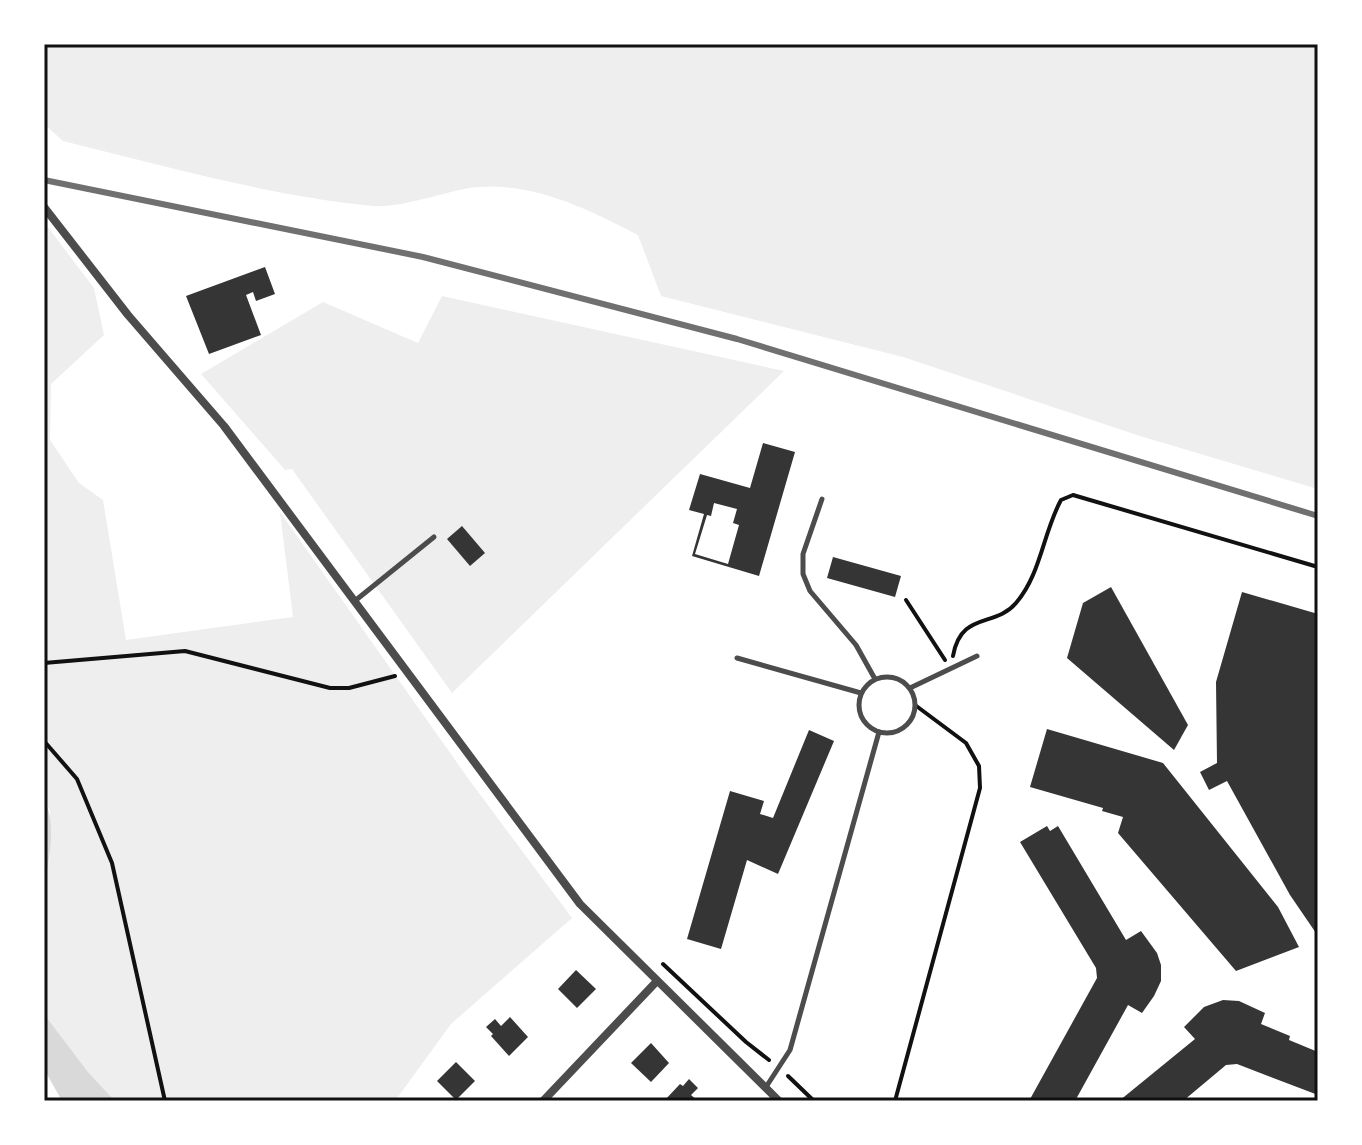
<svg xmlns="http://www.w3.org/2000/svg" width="1362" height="1145" viewBox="0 0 1362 1145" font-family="'Varela Round',sans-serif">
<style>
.green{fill:#eee}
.water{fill:#d9d9d9}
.building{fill:#353535;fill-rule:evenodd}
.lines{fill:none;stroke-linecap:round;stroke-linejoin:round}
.path{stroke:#111;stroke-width:4}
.service{stroke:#4c4c4c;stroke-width:5}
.minor{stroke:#4c4c4c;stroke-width:8}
.rail{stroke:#707070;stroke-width:6}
.neatline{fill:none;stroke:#111;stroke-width:3}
</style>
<rect width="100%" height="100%" fill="#fff"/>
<!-- green -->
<g class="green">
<path d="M 44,44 L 1318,44 L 1318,489 L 1140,436 L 903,357 L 661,296 L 638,235 C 584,207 526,178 464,189 C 440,194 397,208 374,206 C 269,196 165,166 63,141 L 44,124 Z"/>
<path d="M 44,222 L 94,288 L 104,335 L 51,384 L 50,440 L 79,483 L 103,500 L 126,640 L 293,617 L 280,512 L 470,781 L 572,918 L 451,1024 L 395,1101 L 115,1101 L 88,1072 L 44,1014 L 44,889 L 50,856 L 50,811 L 44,798 Z"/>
<path d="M 442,296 L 784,371 L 452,693 L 292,469 L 285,470 L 201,374 L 323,302 L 418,343 Z"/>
</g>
<!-- water -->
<g class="water">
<path d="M 44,798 C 57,825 49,860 44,889 Z"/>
<path d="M 44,1014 L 88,1072 L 115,1101 L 62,1101 L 44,1069 Z"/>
</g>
<!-- building -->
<g class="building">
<path d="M 265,267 L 275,294 L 256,301 L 253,292 L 246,295 L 261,335 L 209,354 L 186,296 Z"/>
<path d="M 763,443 L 795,452 L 759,576 L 692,556 L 704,514 L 689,510 L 700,474 L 750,488 ZM 714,503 L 737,509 L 733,523 L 739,525 L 728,564 L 695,554 L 707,515 L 711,516 Z"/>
<path d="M 462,526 L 485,553 L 470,566 L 447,539 Z"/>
<path d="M 833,557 L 901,576 L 895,597 L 827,578 Z"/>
<path d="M 1111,587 L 1188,725 L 1174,750 L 1067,658 L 1083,603 Z"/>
<path d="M 1242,592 L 1318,614 L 1318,936 L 1290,895 L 1227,781 L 1209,790 L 1200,772 L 1217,763 L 1216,682 Z"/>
<path d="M 1047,729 L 1163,763 L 1278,907 L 1299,947 L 1236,971 L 1118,833 L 1123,817 L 1102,811 L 1103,808 L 1030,787 Z"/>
<path d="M 809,730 L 834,741 L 778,874 L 747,860 L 721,949 L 687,939 L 730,791 L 764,801 L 760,814 L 773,818 Z"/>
<path d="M 1047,826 L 1050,831 L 1058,826 L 1126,940 L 1141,931 L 1157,953 L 1161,965 L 1161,981 L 1154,996 L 1142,1013 L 1128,1005 L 1075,1101 L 1029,1101 L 1097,978 L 1096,968 L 1020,842 Z"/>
<path d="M 576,970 L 596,989 L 577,1008 L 558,989 Z"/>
<path d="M 1223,1000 L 1239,1001 L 1265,1013 L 1261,1024 L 1290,1036 L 1289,1040 L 1318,1052 L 1318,1095 L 1237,1064 L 1226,1065 L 1183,1101 L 1119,1101 L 1195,1039 L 1184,1027 L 1204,1007 Z"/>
<path d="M 510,1017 L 528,1037 L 509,1056 L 491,1036 L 493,1034 L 486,1027 L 495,1019 L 501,1026 Z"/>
<path d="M 651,1043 L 669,1063 L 651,1082 L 631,1063 Z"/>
<path d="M 456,1062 L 475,1081 L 456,1100 L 437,1081 Z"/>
<path d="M 689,1079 L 698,1088 L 691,1095 L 698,1101 L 664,1101 L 680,1084 L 683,1086 Z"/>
</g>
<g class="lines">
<!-- path -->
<g class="path">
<path d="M 906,600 L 945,660"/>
<path d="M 953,656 C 961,611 995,628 1016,603 C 1041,574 1043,533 1061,500 L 1073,495 L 1318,567"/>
<path d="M 44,663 L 185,651 L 330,688 L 349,688 L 395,676"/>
<path d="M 44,741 L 77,779 L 112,863 L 165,1101"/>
<path d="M 663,964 L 746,1042 L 769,1060"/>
<path d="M 788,1076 L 814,1101"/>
<path d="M 895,1101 L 980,788 L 979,766 L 966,743 L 915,705"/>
</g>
<!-- service -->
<g class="service">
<path d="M 822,499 L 803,554 L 803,574 L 810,591 L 856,645 L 875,679"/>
<path d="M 356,600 L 434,537"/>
<path d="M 737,658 L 861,693"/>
<circle cx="887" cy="705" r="28"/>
<path d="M 910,688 L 977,656"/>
<path d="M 766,1087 L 790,1050 L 879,732"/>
</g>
<!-- minor -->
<g class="minor">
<path d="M 44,207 L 128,315 L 224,426 L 580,904 L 779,1101"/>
<path d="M 543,1101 L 657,981"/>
</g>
<!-- rail -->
<path class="rail" d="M 44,180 L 423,257 L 737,339 L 1318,516"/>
</g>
<!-- border -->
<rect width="1362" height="1145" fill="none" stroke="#ffffff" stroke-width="92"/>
<rect x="46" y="46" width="1270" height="1053" class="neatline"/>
</svg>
